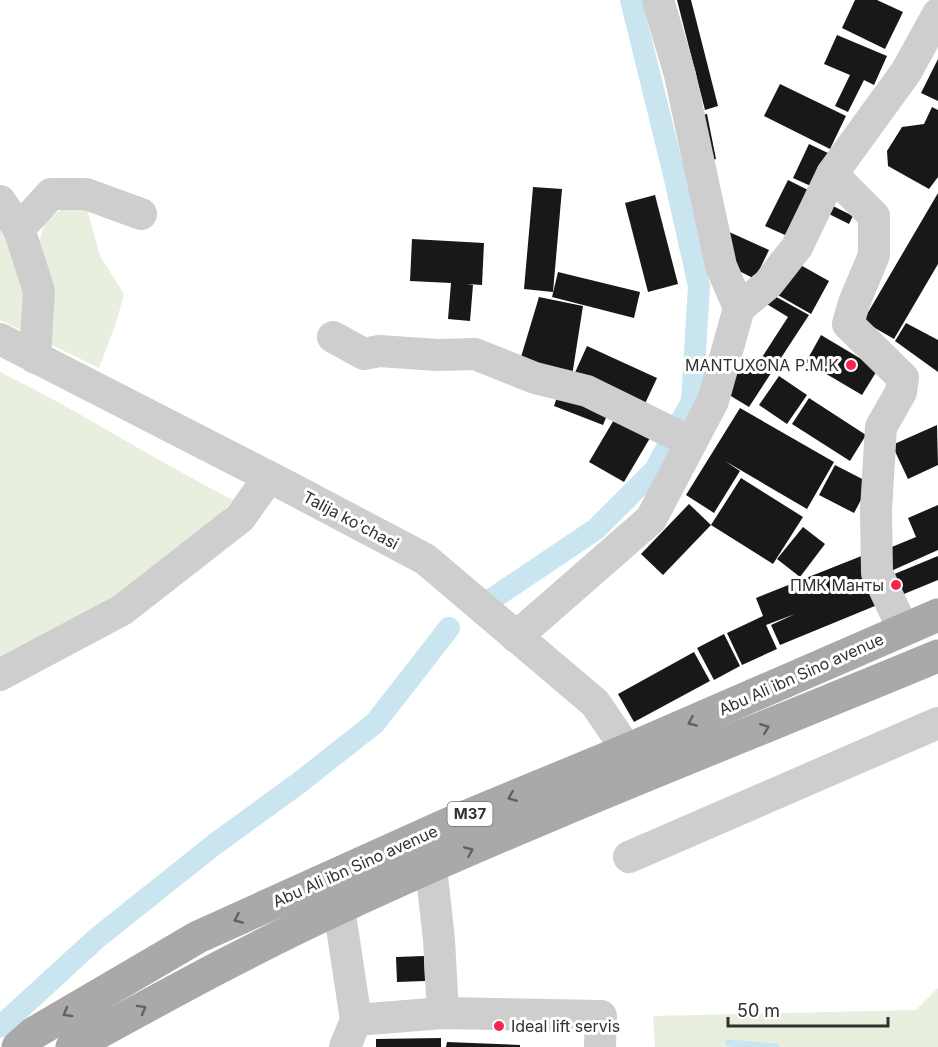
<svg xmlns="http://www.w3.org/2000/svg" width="938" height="1047" viewBox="0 0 938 1047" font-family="Inter,sans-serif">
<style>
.green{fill:#e9efde}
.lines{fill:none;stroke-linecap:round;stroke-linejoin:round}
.stream{stroke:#c9e5f0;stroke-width:7}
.canal{stroke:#c9e5f0;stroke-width:22}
.building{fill:#181818}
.minor{stroke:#cecece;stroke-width:32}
.major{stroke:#a9a9a9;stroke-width:33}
.oneway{stroke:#616161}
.poi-dot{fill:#f5264c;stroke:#fff;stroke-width:2}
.labels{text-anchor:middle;stroke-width:6;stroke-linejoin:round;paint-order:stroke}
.shield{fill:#fff;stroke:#6f6f6f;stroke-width:1.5}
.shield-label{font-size:15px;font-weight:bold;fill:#313131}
.poi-label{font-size:16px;fill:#313131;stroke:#fff;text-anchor:end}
.street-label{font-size:16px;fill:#313131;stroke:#fff}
</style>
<rect width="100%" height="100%" fill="#fff"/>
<!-- green -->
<g class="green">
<path d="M 71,202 L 87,209 L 100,256 L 124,294 L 116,323 L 99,368 L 0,320 L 0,225 L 38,245 L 45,222 Z"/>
<path d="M 0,372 C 80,411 154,460 233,500 L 196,543 L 120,596 L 0,663 Z"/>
<path d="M 938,988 L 938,1047 L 655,1047 L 653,1016 L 916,1010 Z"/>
</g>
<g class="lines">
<!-- stream -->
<path class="stream" d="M 729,1043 L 776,1047"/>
<!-- canal -->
<g class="canal">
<path d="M 489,601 L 596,529 L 655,470 L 692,401 L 699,286 L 673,170 L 631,0"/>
<path d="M 0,1027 L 97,938 L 215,844 L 299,783 L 375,723 L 449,628"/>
</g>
</g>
<!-- building -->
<g class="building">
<path d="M 677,0 L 691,0 L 718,106 L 705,110 Z"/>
<path d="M 855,0 L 877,0 L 903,12 L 885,49 L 842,28 Z"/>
<path d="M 837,35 L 887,56 L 874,85 L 864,80 L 848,112 L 835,106 L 850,75 L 824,64 Z"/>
<path d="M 938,59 L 938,101 L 921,93 Z"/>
<path d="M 780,84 L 846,116 L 830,149 L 764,116 Z"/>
<path d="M 932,107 L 938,110 L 938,177 L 929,189 L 888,166 L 887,151 L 902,127 L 924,124 Z"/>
<path d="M 707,114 L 716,159 L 706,161 L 697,116 Z"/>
<path d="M 809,144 L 828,153 L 813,187 L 793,178 Z"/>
<path d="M 788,180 L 808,190 L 785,235 L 765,226 Z"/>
<path d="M 533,187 L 562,189 L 553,292 L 524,289 Z"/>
<path d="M 938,193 L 938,264 L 894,339 L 863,321 Z"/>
<path d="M 655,195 L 678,284 L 648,292 L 625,203 Z"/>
<path d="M 833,206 L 853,216 L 849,224 L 829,214 Z"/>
<path d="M 727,231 L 769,250 L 755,279 L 725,264 Z"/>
<path d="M 412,239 L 484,243 L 482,285 L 467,284 L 473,285 L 470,321 L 448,319 L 451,283 L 410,281 Z"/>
<path d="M 795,262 L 829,281 L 811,314 L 776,294 Z"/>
<path d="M 558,272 L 640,292 L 634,318 L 552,297 Z"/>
<path d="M 771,294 L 809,315 L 749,407 L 721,390 L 743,356 L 757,365 L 788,317 L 765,303 Z"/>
<path d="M 539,297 L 583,306 L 572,376 L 521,357 Z"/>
<path d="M 906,323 L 938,340 L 938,372 L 895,341 Z"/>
<path d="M 821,335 L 878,369 L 862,395 L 806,362 Z"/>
<path d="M 587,346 L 657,378 L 643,408 L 573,377 Z"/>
<path d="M 779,376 L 807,395 L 787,424 L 759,405 Z"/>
<path d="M 558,394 L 608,413 L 603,425 L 554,406 Z"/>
<path d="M 809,398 L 866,435 L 850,461 L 792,424 Z"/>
<path d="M 740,408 L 834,462 L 807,509 L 725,461 L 740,471 L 714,513 L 686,495 Z"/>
<path d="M 615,418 L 650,438 L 624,482 L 589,462 Z"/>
<path d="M 937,425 L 938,465 L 908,479 L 892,445 Z"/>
<path d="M 835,465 L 870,483 L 854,513 L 819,495 Z"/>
<path d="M 741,478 L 803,517 L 773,564 L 711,525 Z"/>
<path d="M 689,504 L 711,525 L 663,575 L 641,554 Z"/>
<path d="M 938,505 L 938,550 L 891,571 L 882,551 L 916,537 L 908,518 Z"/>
<path d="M 803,527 L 825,544 L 800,577 L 777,559 Z"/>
<path d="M 864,555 L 875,582 L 938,556 L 938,580 L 780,645 L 771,625 L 795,614 L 766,625 L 777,649 L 742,665 L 727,633 L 763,616 L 756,598 Z"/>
<path d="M 724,634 L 740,666 L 714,680 L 697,648 Z"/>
<path d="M 694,652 L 710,681 L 634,722 L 618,694 Z"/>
<path d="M 424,956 L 425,981 L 397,982 L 396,957 Z"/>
<path d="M 441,1038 L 441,1047 L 376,1047 L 376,1039 Z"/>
<path d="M 447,1042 L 520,1045 L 520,1047 L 446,1047 Z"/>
</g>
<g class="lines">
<!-- minor -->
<g class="minor">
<path d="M 832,174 L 874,216 L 874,255 L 854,303 L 848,324 L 903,378 L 901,392 L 881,427 L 876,510 L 877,573 L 903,629"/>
<path d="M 0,201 L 19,229 L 39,291 L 35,358"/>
<path d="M 19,229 L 51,194 L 86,194 L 141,214"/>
<path d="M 739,308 L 768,284 L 797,247 L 832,174 L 906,72 L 938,14"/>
<path d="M 333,337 L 364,354 L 379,351 L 438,355 L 475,354 L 535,378 L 587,391 L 691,442"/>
<path d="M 0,339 L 283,484 L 425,559 L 595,703 L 627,750 L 638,775"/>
<path d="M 516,637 L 651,519 L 713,401 L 739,308 L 721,266 L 680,75 L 658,0"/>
<path d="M 0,675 L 122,610 L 240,518 L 269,477"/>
<path d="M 629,857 L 938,723"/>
<path d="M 431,867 L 439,940 L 443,1013"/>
<path d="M 339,908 L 356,1020 L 345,1047"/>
<path d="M 356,1020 L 443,1013 L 601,1016 L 600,1047"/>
</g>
<!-- major -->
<g class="major">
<path d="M 18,1047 L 34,1033 L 198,937 L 448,824 L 627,750 L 938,615"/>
<path d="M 72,1047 C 160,999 248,950 339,908 C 535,817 738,739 938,656"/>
</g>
</g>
<!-- one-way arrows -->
<defs><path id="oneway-chevron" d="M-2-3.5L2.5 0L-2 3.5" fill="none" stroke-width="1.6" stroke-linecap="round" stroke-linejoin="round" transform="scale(1.5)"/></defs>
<g class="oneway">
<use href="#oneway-chevron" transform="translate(692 722) rotate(156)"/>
<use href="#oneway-chevron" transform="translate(765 728) rotate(-22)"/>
<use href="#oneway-chevron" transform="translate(512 797) rotate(158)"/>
<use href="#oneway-chevron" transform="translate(469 851) rotate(-23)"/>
<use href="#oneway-chevron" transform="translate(238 919) rotate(156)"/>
<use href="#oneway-chevron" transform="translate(142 1009) rotate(-29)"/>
<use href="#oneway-chevron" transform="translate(67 1013) rotate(150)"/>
</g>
<!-- markers -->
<g class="poi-dot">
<circle cx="851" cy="365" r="6"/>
<circle cx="896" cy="585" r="6"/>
<circle cx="499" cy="1026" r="6"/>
</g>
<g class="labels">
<!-- shield labels -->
<rect class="shield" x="447.5" y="802" width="45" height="24" rx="4.5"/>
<g class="shield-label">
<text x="470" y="819">M37</text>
</g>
<!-- poi labels -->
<g class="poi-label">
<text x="839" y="371">MANTUXONA P.M.K</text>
<text x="884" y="591">ПМК Манты</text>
<text x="511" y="1032" text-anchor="start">Ideal lift servis</text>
</g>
<!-- street labels -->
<g class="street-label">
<text transform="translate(351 520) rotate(28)" y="6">Talija ko'chasi</text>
<text transform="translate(801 674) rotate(-24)" y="6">Abu Ali ibn Sino avenue</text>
<text transform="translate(355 866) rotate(-24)" y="6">Abu Ali ibn Sino avenue</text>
</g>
</g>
<!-- scale -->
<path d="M728 1017v9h160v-9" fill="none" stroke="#313131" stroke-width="3"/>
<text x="737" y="1017" font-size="18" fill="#313131" stroke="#ffffff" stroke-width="4.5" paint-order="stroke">50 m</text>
</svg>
